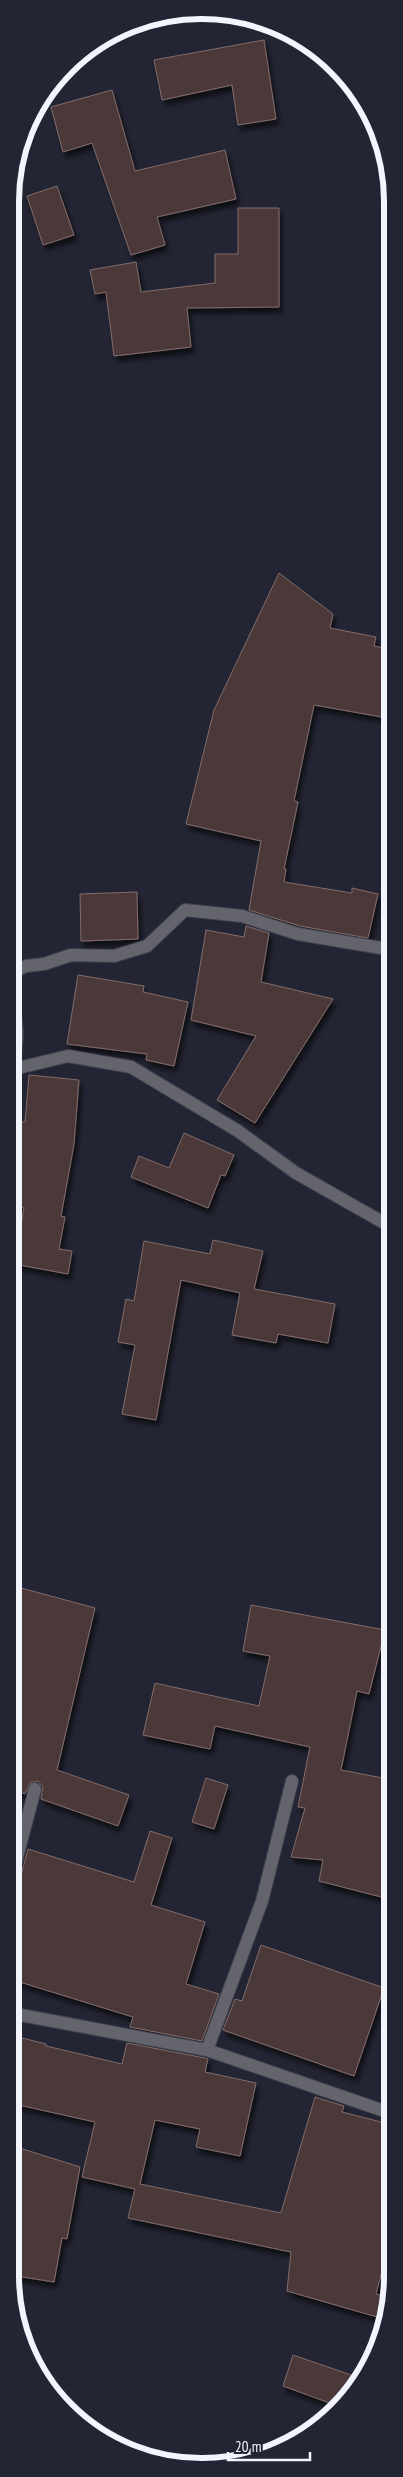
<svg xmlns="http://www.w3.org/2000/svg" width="403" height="2477" viewBox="0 0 403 2477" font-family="'PT Sans Narrow',sans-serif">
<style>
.building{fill:#4b3837;stroke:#816c6a;filter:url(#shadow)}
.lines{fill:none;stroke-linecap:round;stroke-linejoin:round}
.minor-casing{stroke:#414250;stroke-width:14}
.minor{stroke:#64646c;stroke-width:12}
.rim{fill:none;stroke:#f2f4fe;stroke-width:6}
</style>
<defs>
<filter id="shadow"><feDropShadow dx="3" dy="5.5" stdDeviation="2.5" flood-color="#0009"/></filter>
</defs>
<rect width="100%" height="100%" fill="#242534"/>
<!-- building -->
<g class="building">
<path d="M 264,40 L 276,119 L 238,125 L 232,85 L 162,100 L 154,60 Z"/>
<path d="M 112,90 L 135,171 L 225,150 L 236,199 L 157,217 L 165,245 L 131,255 L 92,143 L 63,152 L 51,107 Z"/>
<path d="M 57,186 L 74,235 L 43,245 L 27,196 Z"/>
<path d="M 238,208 L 279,208 L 279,307 L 187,308 L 191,347 L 114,356 L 106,292 L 95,294 L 90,270 L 136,262 L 141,292 L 215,283 L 215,254 L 238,254 Z"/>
<path d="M 279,573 L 333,614 L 330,628 L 376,637 L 374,646 L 393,650 L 393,719 L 314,705 L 294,801 L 298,802 L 284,869 L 286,869 L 284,882 L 352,893 L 352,888 L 378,894 L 368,938 L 300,926 L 249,910 L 261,841 L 186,824 L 214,710 Z"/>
<path d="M 137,892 L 138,939 L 81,941 L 80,894 Z"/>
<path d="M 246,926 L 269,933 L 261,982 L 333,999 L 255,1123 L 217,1100 L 256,1036 L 191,1020 L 206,930 L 244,937 Z"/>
<path d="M 78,975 L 144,986 L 143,992 L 188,1002 L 174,1066 L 146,1060 L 147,1054 L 67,1044 Z"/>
<path d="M 29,1075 L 79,1080 L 74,1144 L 61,1216 L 65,1217 L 59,1249 L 72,1251 L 68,1274 L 14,1264 L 24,1208 L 10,1206 L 10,1121 L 25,1122 Z"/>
<path d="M 184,1133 L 234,1155 L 225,1176 L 221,1175 L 208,1208 L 131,1177 L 139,1156 L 169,1168 Z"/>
<path d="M 213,1240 L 263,1251 L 254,1289 L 335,1304 L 328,1343 L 278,1334 L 276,1343 L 232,1335 L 240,1293 L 181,1280 L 156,1420 L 122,1414 L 135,1345 L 118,1342 L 126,1299 L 134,1301 L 144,1241 L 210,1254 Z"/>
<path d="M 10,1585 L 95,1608 L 57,1770 L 129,1795 L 118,1826 L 41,1799 L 43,1787 L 38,1781 L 30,1783 L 25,1794 L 10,1788 Z"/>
<path d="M 251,1605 L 385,1630 L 369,1694 L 357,1691 L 341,1770 L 393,1780 L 393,1900 L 319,1881 L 323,1860 L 291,1857 L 305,1808 L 298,1807 L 310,1747 L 215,1726 L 210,1749 L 143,1735 L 155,1683 L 259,1706 L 270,1656 L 243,1651 Z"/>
<path d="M 206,1778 L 228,1785 L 214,1829 L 192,1822 Z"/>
<path d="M 150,1831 L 172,1838 L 151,1905 L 205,1922 L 186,1984 L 219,1994 L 202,2041 L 130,2027 L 133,2017 L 10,1979 L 10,1892 L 18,1887 L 28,1849 L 134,1882 Z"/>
<path d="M 261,1945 L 384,1988 L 354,2076 L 223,2030 L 235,1999 L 242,2001 Z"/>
<path d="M 10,2035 L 46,2044 L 46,2046 L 122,2064 L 127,2043 L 205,2058 L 208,2059 L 205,2072 L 256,2083 L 240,2156 L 196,2147 L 200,2129 L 155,2120 L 140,2184 L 281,2213 L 315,2097 L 344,2106 L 342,2112 L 393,2125 L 393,2227 L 376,2294 L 390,2297 L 384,2319 L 287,2291 L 291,2252 L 128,2218 L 135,2189 L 82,2177 L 95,2122 L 10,2103 Z"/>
<path d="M 10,2145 L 80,2167 L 67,2239 L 62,2238 L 54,2282 L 10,2275 L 10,2258 L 15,2229 L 10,2228 Z"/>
<path d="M 293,2355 L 360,2378 L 338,2406 L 283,2386 Z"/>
</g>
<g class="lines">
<!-- minor casing -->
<g class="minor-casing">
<g id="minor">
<path d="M 10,974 L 26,966 L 44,964 L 71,955 L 114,956 L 147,946 L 185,910 L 242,916 L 298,934 L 393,950"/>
<path d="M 10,985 C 16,1017 21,1038 11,1070"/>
<path d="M 10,1070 L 68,1056 L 131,1067 L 238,1131 L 296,1173 L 393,1228"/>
<path d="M 10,1884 L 35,1789"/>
<path d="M 10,2013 L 207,2050 L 393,2114"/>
<path d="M 207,2050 L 262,1901 L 292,1781"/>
</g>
</g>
<!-- minor -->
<use href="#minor" class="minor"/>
</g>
<!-- crop -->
<path d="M0 0H403V2477H0ZM201 19H202A182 182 0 0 1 384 201V2276A182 182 0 0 1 202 2458H201A182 182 0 0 1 19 2276V201A182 182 0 0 1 201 19Z" fill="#242534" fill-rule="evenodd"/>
<path class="rim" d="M201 19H202A182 182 0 0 1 384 201V2276A182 182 0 0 1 202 2458H201A182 182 0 0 1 19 2276V201A182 182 0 0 1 201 19Z"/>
<!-- scale -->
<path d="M228 2452v8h82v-8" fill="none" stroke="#f2f4fe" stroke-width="2.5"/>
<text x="235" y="2452" font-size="15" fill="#f2f4fe" stroke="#242534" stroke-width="4" paint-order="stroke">20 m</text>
</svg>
